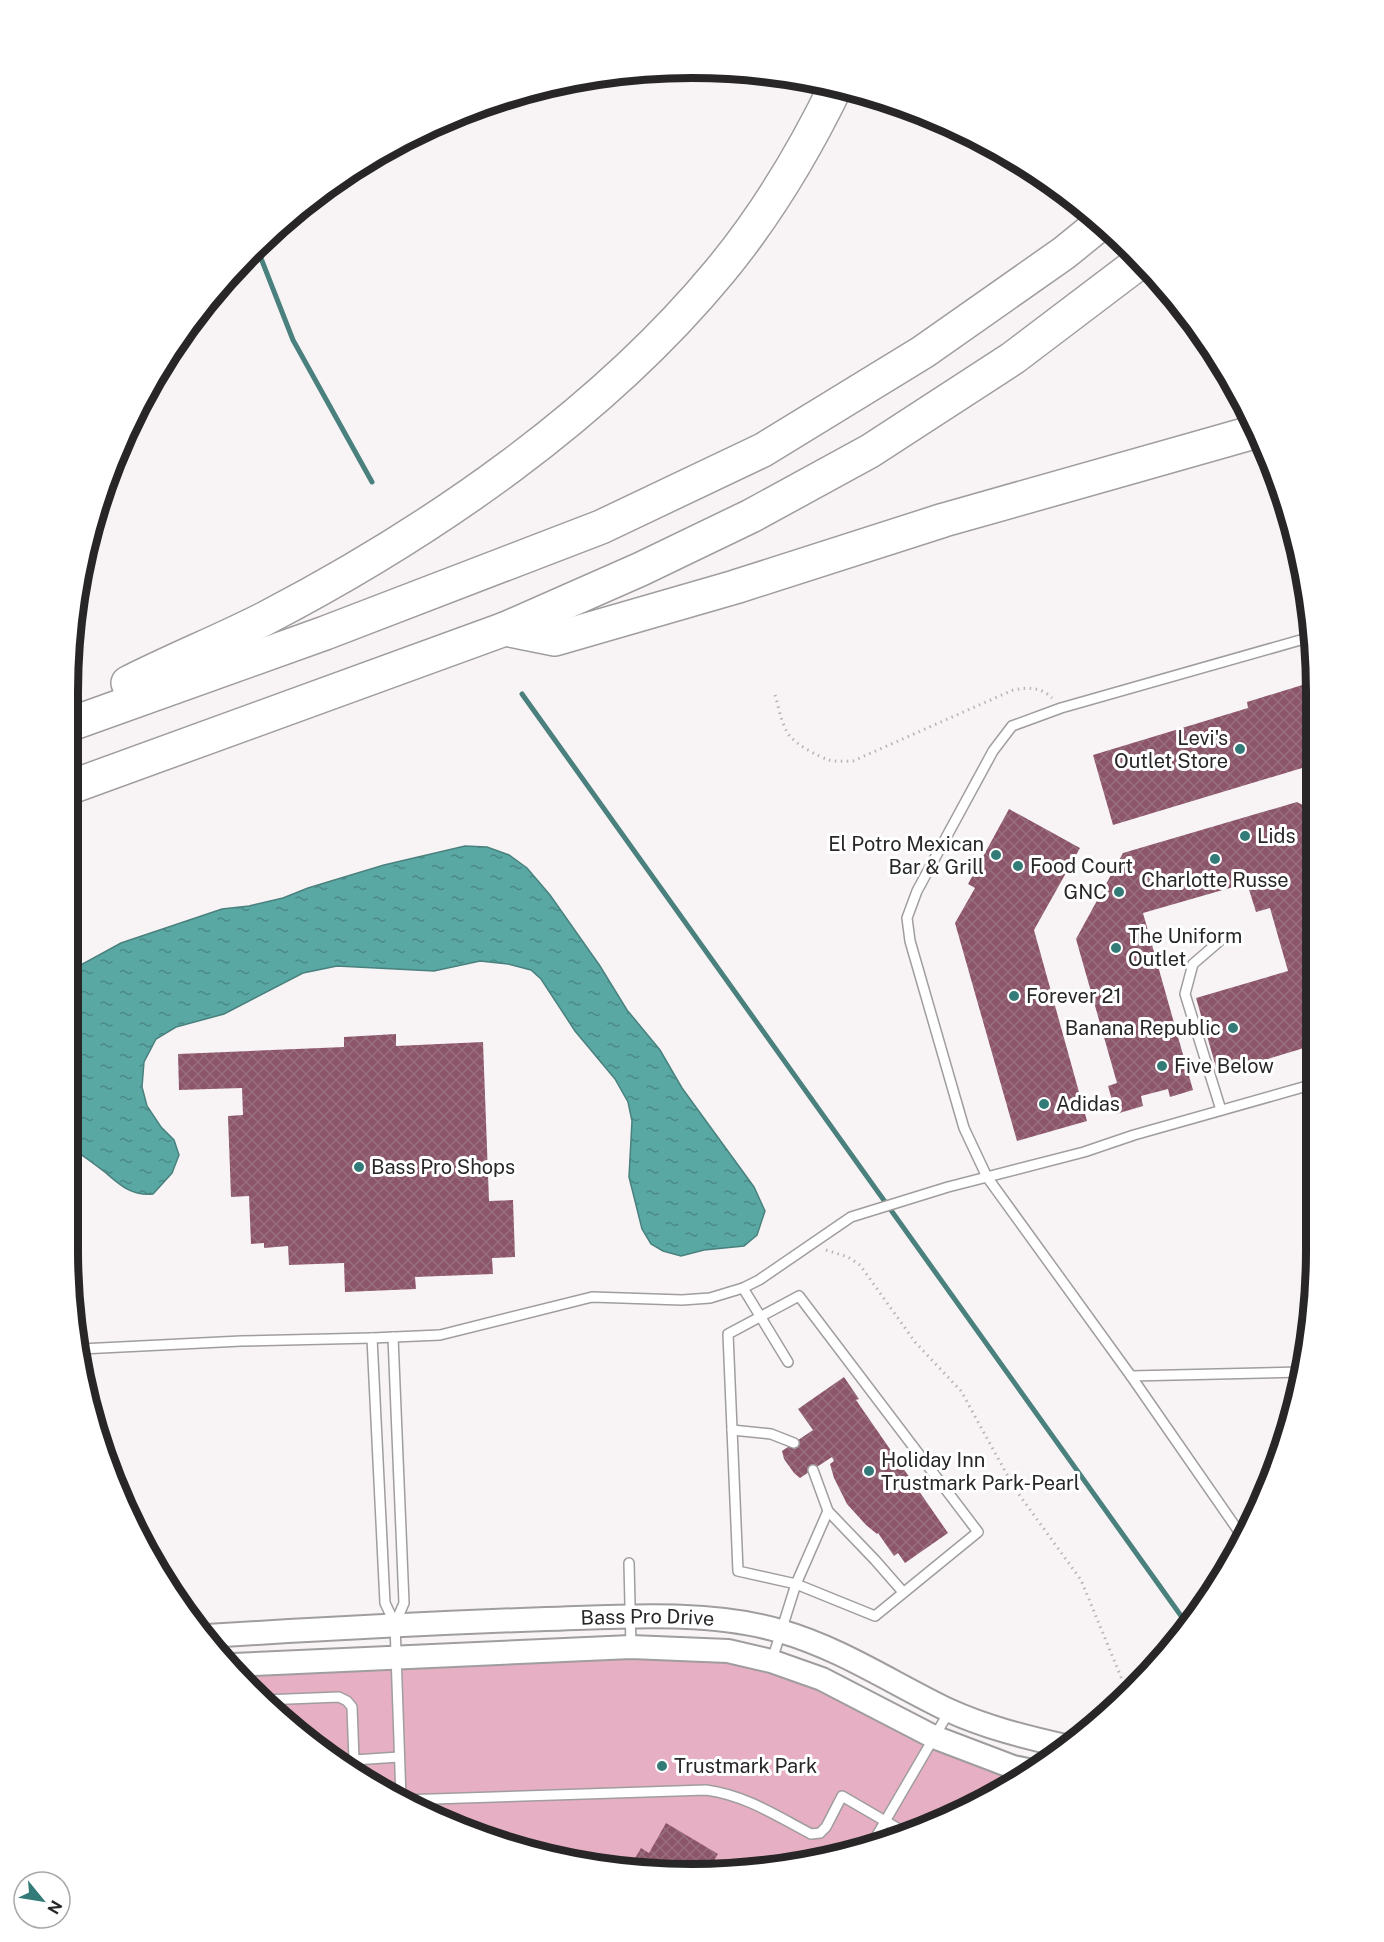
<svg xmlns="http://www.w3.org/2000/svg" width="1384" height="1942" viewBox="0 0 1384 1942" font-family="'Public Sans',sans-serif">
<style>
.pitch{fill:#e7afc3}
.water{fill:url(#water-ripples);stroke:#4a817e;stroke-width:1.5}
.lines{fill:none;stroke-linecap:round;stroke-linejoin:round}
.stream{stroke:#4a817e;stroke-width:5}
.building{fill:url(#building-cross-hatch)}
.service-casing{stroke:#a09d9e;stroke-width:12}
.tertiary-casing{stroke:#a09d9e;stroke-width:26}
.motorway-casing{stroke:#a09d9e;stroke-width:36}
.path{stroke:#b9b5b6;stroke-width:3;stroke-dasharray:1.5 4.5;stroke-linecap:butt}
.service{stroke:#fff;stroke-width:9}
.tertiary{stroke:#fff;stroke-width:22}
.motorway{stroke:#fff;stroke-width:33}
.poi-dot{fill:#337b78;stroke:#fff;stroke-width:2}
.labels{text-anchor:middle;stroke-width:6;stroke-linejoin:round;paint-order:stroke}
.poi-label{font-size:20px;fill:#282627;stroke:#fff;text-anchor:start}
.street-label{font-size:20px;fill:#282627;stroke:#fff}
.rim{fill:none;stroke:#282627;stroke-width:8}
</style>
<defs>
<pattern id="water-ripples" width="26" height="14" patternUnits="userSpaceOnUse" patternTransform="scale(1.5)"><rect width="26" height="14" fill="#59a8a4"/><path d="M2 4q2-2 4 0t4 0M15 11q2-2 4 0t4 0" fill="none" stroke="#4a8986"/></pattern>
<pattern id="building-cross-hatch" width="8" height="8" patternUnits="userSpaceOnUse" patternTransform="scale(1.5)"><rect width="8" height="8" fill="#8c556a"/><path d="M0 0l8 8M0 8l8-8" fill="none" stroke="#986f7f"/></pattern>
</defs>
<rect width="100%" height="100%" fill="#f8f4f5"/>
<!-- pitch -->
<path class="pitch" d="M 683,1656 L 733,1659 L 787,1672 L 1017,1778 L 968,1810 L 813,1863 L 733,1873 L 611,1869 L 453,1827 L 345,1769 L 281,1720 L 241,1674 Z"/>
<!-- water -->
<path class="water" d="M 465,846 L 487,847 L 509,855 L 527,868 L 550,895 L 600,966 L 627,1010 L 660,1050 L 682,1088 L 754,1187 L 765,1211 L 757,1235 L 744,1246 L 704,1250 L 681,1256 L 663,1251 L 651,1244 L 642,1229 L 629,1177 L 632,1121 L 628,1102 L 615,1079 L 575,1031 L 541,979 L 531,970 L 508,964 L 480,961 L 434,971 L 337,966 L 303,973 L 224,1014 L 176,1027 L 156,1039 L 144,1062 L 142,1087 L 147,1106 L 161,1127 L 174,1140 L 179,1155 L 172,1173 L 153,1194 C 132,1196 121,1186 106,1173 C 94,1163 80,1154 68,1145 L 68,972 L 121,943 L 222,909 L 249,906 L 283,898 L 308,888 L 384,865 Z"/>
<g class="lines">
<!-- stream -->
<g class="stream">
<path d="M 257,248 L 293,340 L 372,482"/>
<path d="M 522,694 L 1189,1627"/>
</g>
</g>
<!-- building -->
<g class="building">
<path d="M 1312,682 L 1312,765 L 1113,825 L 1093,755 L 1248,708 L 1247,702 Z"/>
<path d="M 1297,802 L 1312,810 L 1314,1045 L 1218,1074 L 1196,998 L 1288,971 L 1270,908 L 1256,912 L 1247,883 L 1143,913 L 1193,1090 L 1170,1097 L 1168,1089 L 1141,1096 L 1143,1106 L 1116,1114 L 1108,1086 L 1117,1083 L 1076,939 L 1123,853 Z"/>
<path d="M 1009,809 L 1080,848 L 1034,930 L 1087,1121 L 1017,1141 L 955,923 L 975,888 L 968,884 Z"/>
<path d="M 396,1034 L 396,1046 L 483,1042 L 489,1201 L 513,1200 L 515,1257 L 492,1258 L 493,1274 L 415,1277 L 416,1289 L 345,1292 L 344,1263 L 289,1265 L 288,1246 L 264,1248 L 264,1243 L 251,1244 L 249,1196 L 231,1197 L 228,1116 L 243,1115 L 242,1088 L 179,1090 L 178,1054 L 344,1047 L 344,1037 Z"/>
<path d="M 844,1377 L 859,1399 L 856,1400 L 948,1533 L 905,1563 L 898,1553 L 894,1556 L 878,1533 L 877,1534 L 866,1525 L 847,1504 L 834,1478 L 830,1464 L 834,1461 L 832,1457 L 800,1478 L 794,1473 L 784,1459 L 782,1451 L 813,1430 L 798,1409 Z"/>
<path d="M 666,1823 L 718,1854 L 707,1872 L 668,1871 L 647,1859 L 640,1870 L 628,1870 L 641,1848 L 649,1853 Z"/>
</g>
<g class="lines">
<!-- service casing -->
<g class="service-casing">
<g id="service">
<path d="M 1221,1110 L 1185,994 L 1193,964 L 1222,939"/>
<path d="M 743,1288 L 788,1362"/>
<path d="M 799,1296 L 978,1532 L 875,1616 L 796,1584 L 738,1571 L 728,1334 Z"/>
<path d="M 393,1337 L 404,1603 L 395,1624 L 401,1799"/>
<path d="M 372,1338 L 385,1603 L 395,1624"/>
<path d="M 81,1349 L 241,1341 L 372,1338 L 440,1335 L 592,1297 L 682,1300 L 710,1298 L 743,1288 L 759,1280 L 851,1217 L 948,1187 L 1084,1152 L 1134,1135 L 1314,1084"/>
<path d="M 1131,1376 L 1302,1372"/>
<path d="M 732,1430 L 771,1434 L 794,1443"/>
<path d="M 813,1470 L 828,1511 L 875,1560 L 903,1592"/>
<path d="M 1244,1539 L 1131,1376 L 987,1177 L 964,1128 L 910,941 L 907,918 L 917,891 L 993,751 L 1012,726 L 1061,708 L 1311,637"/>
<path d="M 629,1563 L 631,1647"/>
<path d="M 772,1660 L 796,1584 L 828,1511"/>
<path d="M 263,1700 L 339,1697 L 347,1701 L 352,1707 L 354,1760 L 399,1757"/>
<path d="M 402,1800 L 706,1790 C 745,1795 777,1816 811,1834 L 820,1833 L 826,1827 L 842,1796 L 904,1832"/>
<path d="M 873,1842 L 950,1710"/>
</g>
</g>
<!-- tertiary casing -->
<g class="tertiary-casing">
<g id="tertiary">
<path id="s1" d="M 207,1636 C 320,1629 433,1623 546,1619 C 619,1617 710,1610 780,1631 C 840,1648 892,1683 948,1710 C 985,1727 1025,1737 1065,1746"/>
<path d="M 233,1665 L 631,1647 L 728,1651 L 771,1661 L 822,1679 L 934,1737 L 1013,1767 L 1028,1770"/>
</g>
</g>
<!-- motorway casing -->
<g class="motorway-casing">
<g id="motorway">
<path d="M 505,629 L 555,639 L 735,587 L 944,520 L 1258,431"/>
<path d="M 128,683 C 173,660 221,641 266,618 C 431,532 601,415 720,271 C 767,214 804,152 836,86"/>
<path d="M 68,725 L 325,633 L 601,527 L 763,450 L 923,352 L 1064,253 L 1101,223"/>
<path d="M 68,788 L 505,629 L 641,569 L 751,516 L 870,451 L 1013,358 L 1141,261"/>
</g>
</g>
<!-- path -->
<g class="path">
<path d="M 775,695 C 779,708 781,723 789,735 C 797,745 817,756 829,760 C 837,762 845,761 853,761 L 1013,690 C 1028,687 1041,687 1052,698"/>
<path d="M 826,1250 L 848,1257 L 860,1265 L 915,1342 L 961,1391 L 1015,1489 L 1081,1580 L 1128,1694"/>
</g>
<!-- service -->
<use href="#service" class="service"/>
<!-- tertiary -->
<use href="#tertiary" class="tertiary"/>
<!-- motorway -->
<use href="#motorway" class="motorway"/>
</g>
<!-- markers -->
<g class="poi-dot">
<circle cx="1240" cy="749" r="6"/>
<circle cx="1245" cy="836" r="6"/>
<circle cx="996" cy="855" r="6"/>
<circle cx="1215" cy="859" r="6"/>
<circle cx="1018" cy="866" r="6"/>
<circle cx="1119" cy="892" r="6"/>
<circle cx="1116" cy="948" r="6"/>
<circle cx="1014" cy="996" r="6"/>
<circle cx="1233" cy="1028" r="6"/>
<circle cx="1162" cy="1066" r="6"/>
<circle cx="1044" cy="1104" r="6"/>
<circle cx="359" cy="1167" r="6"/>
<circle cx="869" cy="1471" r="6"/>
<circle cx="662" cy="1766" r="6"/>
</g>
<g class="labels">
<!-- poi labels -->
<g class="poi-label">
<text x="1228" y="745" text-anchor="end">Levi's<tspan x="1228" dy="23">Outlet Store</tspan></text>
<text x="1257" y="843">Lids</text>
<text x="984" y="851" text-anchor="end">El Potro Mexican<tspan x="984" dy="23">Bar &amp; Grill</tspan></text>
<text x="1030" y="873">Food Court</text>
<text x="1215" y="887" text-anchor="middle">Charlotte Russe</text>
<text x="1107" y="899" text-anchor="end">GNC</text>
<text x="1128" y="943">The Uniform<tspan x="1128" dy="23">Outlet</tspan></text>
<text x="1026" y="1003">Forever 21</text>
<text x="1221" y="1035" text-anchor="end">Banana Republic</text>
<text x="1174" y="1073">Five Below</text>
<text x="1056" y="1111">Adidas</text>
<text x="371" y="1174">Bass Pro Shops</text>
<text x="881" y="1467">Holiday Inn<tspan x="881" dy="23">Trustmark Park-Pearl</tspan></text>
<text x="674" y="1773">Trustmark Park</text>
</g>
<!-- street labels -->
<g class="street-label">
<text dy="7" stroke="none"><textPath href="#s1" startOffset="441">Bass Pro Drive</textPath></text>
</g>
</g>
<!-- crop -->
<path d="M0 0H1384V1942H0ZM692 78H692A614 614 0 0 1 1306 692V1250A614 614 0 0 1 692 1864H692A614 614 0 0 1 78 1250V692A614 614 0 0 1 692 78Z" fill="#fff" fill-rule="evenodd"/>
<path class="rim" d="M692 78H692A614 614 0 0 1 1306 692V1250A614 614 0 0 1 692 1864H692A614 614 0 0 1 78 1250V692A614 614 0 0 1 692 78Z"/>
<!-- north arrow -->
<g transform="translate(42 1900) rotate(120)"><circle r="28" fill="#ffffff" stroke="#a9a8a9" stroke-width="1.5"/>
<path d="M0-4.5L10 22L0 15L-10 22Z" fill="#337b78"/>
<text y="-9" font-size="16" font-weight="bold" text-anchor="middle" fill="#282627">N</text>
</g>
</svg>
